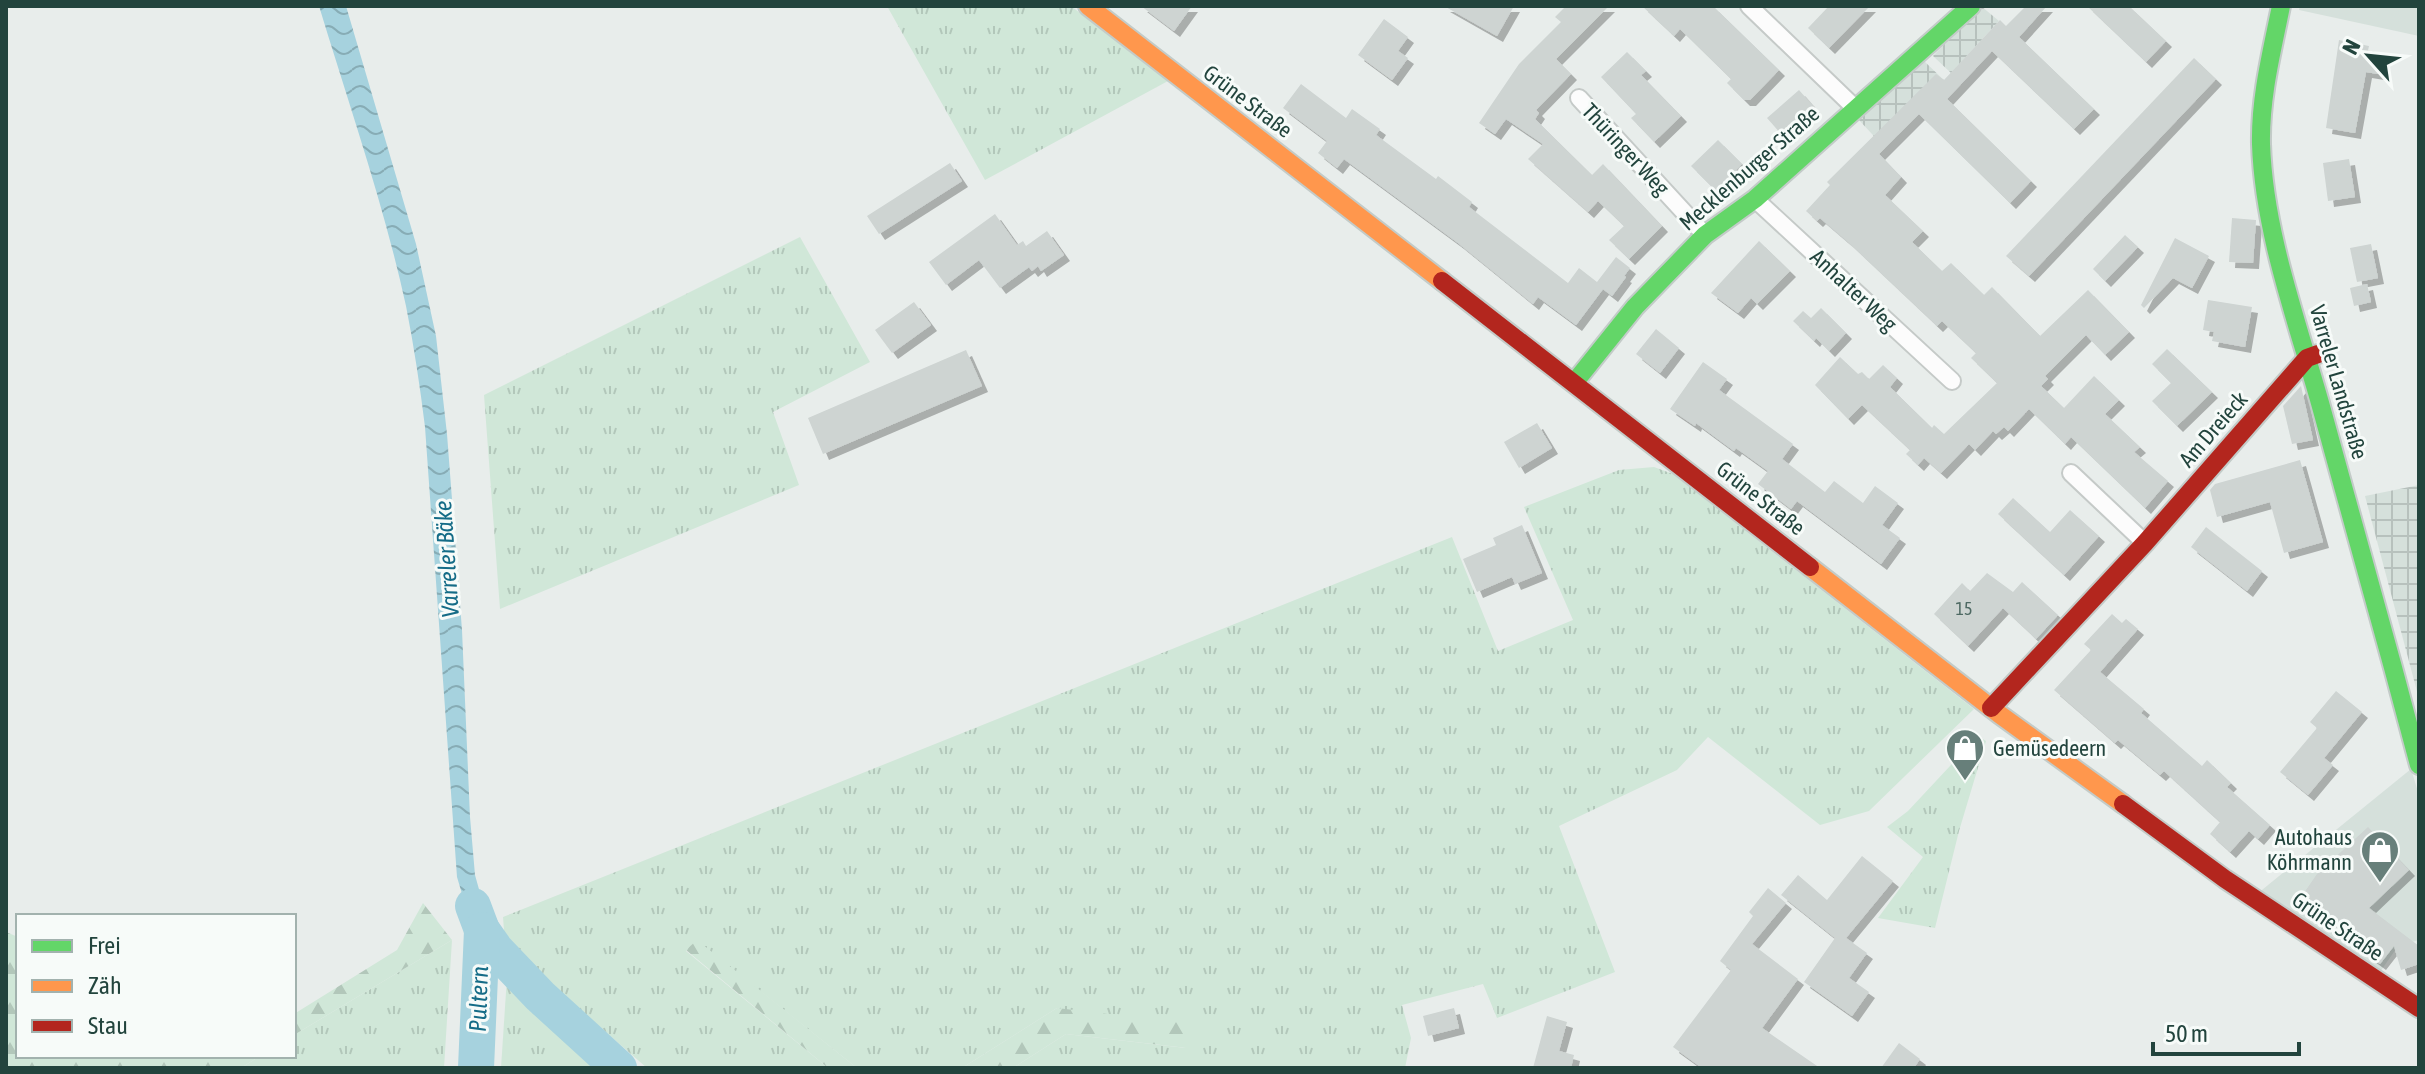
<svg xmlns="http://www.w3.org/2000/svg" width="2425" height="1074" viewBox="0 0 2425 1074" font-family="'Asap Condensed',sans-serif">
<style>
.built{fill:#d5e0db}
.industrial{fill:url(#industrial-grid)}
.grass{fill:url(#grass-tufts)}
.forest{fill:url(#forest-firs)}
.water{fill:url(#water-waves)}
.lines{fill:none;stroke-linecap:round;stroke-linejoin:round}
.river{stroke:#a6d2de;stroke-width:36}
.building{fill:#ced4d2;filter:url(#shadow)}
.street-casing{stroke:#c5cac8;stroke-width:20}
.fast-casing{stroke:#c3cbc8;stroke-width:22}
.slow-casing{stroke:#c3cbc8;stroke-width:22}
.jam-casing{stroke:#c3cbc8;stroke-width:22}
.street{stroke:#fcfcfc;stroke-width:16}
.fast{stroke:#63d668;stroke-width:18}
.slow{stroke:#ff974d;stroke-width:18}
.jam{stroke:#b3261e;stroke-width:18}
.labels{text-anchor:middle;stroke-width:6;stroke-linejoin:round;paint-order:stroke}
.number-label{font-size:18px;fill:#4e6963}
.street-label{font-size:22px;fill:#22443d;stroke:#f7fbf9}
.poi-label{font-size:22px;fill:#22443d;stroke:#f7fbf9;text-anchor:start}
.water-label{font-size:24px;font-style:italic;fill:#156c87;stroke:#f7fbf9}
</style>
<defs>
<pattern id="industrial-grid" width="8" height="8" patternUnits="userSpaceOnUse" patternTransform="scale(2)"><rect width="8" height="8" fill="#d5e0db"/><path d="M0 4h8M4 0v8" fill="none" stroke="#b7c1bd"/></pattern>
<pattern id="grass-tufts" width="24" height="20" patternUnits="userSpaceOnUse" patternTransform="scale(2)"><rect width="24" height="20" fill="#d0e7d8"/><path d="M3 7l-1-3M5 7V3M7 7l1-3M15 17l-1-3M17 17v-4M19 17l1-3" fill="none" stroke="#b2c7ba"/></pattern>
<pattern id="forest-firs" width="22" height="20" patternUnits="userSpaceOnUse" patternTransform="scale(2)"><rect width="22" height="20" fill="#d0e7d8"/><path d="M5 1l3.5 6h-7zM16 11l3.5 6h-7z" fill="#b2c7ba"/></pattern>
<pattern id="water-waves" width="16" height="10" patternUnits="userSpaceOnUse" patternTransform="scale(2)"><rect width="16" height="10" fill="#a6d2de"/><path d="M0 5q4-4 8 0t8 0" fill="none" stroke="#87acb5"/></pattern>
<filter id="shadow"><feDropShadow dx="6" dy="6" stdDeviation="0" flood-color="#0004"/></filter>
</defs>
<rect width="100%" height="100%" fill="#e8edeb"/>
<!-- built -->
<g class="built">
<path d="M 2300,6 L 2419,6 L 2419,36 L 2299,10 Z"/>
<path d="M 2411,769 L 2419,795 L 2419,940 L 2398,946 L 2378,975 L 2257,894 Z"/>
</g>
<!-- industrial -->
<g class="industrial">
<path d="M 1981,6 L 1999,21 L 1951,73 L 1933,56 Z"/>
<path d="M 1924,61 L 1948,84 L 1885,148 L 1858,119 Z"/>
<path d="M 2419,485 L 2419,699 L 2365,496 Z"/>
</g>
<!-- grass -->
<g class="grass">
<path d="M 887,6 L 1071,6 L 1168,81 L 985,180 Z"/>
<path d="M 800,237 L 870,362 L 773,412 L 799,485 L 500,609 L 484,395 Z"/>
<path d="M 1654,467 L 1673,474 L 1974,709 L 1869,811 L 1820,825 L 1708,737 L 1677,770 L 1559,826 L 1615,972 L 1497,1018 L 1483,984 L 1402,1005 L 1411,1038 L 1405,1068 L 1013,1068 L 1066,1034 L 1186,1048 L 1057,1008 L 962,1068 L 857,1068 L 697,941 L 686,951 L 828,1068 L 647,1068 L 505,944 L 503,917 L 1452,537 L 1498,651 L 1573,620 L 1524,507 L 1619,470 Z"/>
<path d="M 1978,736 L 1986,741 L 1959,831 L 1935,928 L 1878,918 L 1923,857 L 1887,827 L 1908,811 Z"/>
<path d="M 452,940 L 444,1068 L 241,1068 L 260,1056 L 294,1056 L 294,1035 Z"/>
<path d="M 507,977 L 607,1068 L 501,1068 Z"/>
</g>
<!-- forest -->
<g class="forest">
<path d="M 423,903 L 452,940 L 294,1035 L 294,1014 L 397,950 Z"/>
<path d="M 6,932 L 18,937 L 18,1056 L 260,1056 L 241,1068 L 6,1068 Z"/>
<path d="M 697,940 L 857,1068 L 828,1068 L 686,950 Z"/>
<path d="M 1057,1008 L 1200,1025 L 1187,1048 L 1066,1034 L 1013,1068 L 962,1068 Z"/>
</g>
<!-- water -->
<path class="water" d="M 319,6 L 346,6 L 416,244 L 436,336 L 447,434 L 462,630 L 470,817 L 475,875 L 496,950 L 474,934 L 457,877 L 425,427 C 420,387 414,346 406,306 C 384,205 349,105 319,6 Z"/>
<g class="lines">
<!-- river -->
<g class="river">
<path d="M 473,906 L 482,930 L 496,950 L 540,996 L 619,1068"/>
<path d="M 476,1068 L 482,930"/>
</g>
</g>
<!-- building -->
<g class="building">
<path d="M 1141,6 L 1192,6 L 1174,31 Z"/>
<path d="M 1444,6 L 1514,6 L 1497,36 Z"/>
<path d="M 1566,6 L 1609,6 L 1556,59 L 1571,74 L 1536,110 L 1539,113 L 1535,119 L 1592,175 L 1603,164 L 1662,226 L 1629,259 L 1609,240 L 1624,226 L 1598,201 L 1588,212 L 1528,159 L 1543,144 L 1506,119 L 1495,134 L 1479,123 L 1519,64 L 1561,22 L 1555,17 Z"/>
<path d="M 1642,6 L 1713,6 L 1779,70 L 1750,100 L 1744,100 L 1727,83 L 1731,79 L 1680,29 L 1674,36 Z"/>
<path d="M 1829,6 L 1870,6 L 1829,48 L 1808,28 Z"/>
<path d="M 2026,6 L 2047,6 L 2019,37 L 2094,109 L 2074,129 L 1992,51 L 1947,99 L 2031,181 L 2010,203 L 1919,114 L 1879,154 L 1901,177 L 1885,195 L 1923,231 L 1912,242 L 1942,271 L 1951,263 L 1984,295 L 1992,287 L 2040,336 L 2088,290 L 2129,332 L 2105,355 L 2086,335 L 2045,376 L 2048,379 L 2041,386 L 2064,408 L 2094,376 L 2119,400 L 2105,414 L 2140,447 L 2134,452 L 2168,481 L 2145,508 L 2071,437 L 2065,444 L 2029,409 L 2008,431 L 2004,427 L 1996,434 L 1993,431 L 1975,450 L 1969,444 L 1941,473 L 1924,458 L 1918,465 L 1906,454 L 1910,450 L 1862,405 L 1848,419 L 1815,385 L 1840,357 L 1858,374 L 1862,372 L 1869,379 L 1883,365 L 1897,378 L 1890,387 L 1932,428 L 1934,425 L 1944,434 L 1997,383 L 1971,358 L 1976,353 L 1942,321 L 1937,326 L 1848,242 L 1820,218 L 1817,221 L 1806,211 L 1830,185 L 1827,182 L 1936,74 L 1944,80 L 2000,20 L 2006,26 Z"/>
<path d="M 2087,6 L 2129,6 L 2166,41 L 2146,62 Z"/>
<path d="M 1384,19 L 1408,37 L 1398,51 L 1408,58 L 1392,80 L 1358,55 Z"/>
<path d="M 2339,40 L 2369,46 L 2367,55 L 2381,57 L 2378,74 L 2366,72 L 2355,133 L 2326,128 Z"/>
<path d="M 1627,52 L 1646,71 L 1641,75 L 1681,116 L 1654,142 L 1631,118 L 1636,114 L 1601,77 Z"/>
<path d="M 2194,58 L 2216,79 L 2029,276 L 2006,256 Z"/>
<path d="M 1301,84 L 1346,118 L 1352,109 L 1380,129 L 1376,135 L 1436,179 L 1438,176 L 1472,202 L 1469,207 L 1568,283 L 1579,268 L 1597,282 L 1616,257 L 1630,268 L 1624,276 L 1626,277 L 1612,296 L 1603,289 L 1576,325 L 1538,297 L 1533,304 L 1458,243 L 1344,159 L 1337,168 L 1318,153 L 1327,141 L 1283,108 Z"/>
<path d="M 1799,90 L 1814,107 L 1782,135 L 1767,118 Z"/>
<path d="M 1718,140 L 1742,164 L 1716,191 L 1691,166 Z"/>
<path d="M 2349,159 L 2355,197 L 2328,201 L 2323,163 Z"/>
<path d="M 950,163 L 962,181 L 879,234 L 867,216 Z"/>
<path d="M 995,214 L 1017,245 L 1023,241 L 1026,246 L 1047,231 L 1064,255 L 1041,271 L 1038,266 L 1032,271 L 1029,267 L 1000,288 L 979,260 L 946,285 L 929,262 Z"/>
<path d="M 2232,218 L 2256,220 L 2253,263 L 2229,262 Z"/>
<path d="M 2125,235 L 2138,247 L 2105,281 L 2093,269 Z"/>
<path d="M 2175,238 L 2209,256 L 2192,288 L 2173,278 L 2144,308 L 2141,305 Z"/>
<path d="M 1759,241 L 1790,271 L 1757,304 L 1751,298 L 1738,313 L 1711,293 Z"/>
<path d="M 2371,244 L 2378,278 L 2357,282 L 2350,248 Z"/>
<path d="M 2367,284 L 2371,302 L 2354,306 L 2350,288 Z"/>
<path d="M 2208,300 L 2252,307 L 2245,347 L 2212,341 L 2214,332 L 2203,330 Z"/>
<path d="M 914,302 L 931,325 L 892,353 L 875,330 Z"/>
<path d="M 1821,308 L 1846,333 L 1829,351 L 1816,338 L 1814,341 L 1793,321 L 1803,311 L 1811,318 Z"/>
<path d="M 1656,329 L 1679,348 L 1660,373 L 1636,354 Z"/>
<path d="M 2167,349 L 2212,392 L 2177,426 L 2152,401 L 2171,383 L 2152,364 Z"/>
<path d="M 966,350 L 982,386 L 823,454 L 808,418 Z"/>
<path d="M 1703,362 L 1727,379 L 1719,390 L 1793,444 L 1782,459 L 1825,492 L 1834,481 L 1863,503 L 1875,486 L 1898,503 L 1882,525 L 1900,538 L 1881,564 L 1797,501 L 1791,509 L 1758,484 L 1768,471 L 1736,448 L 1734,451 L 1696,423 L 1695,426 L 1670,409 Z"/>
<path d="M 2301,386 L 2313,440 L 2292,444 L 2283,406 Z"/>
<path d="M 1537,423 L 1552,448 L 1519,468 L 1504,442 Z"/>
<path d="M 2300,460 L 2323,542 L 2284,553 L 2270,502 L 2217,517 L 2210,490 L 2215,484 Z"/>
<path d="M 2013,498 L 2050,532 L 2070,510 L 2099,536 L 2064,575 L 1998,514 Z"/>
<path d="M 1522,525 L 1542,573 L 1515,584 L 1512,577 L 1477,592 L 1463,559 L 1496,545 L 1493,538 Z"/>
<path d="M 2206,527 L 2262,571 L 2247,591 L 2191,547 Z"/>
<path d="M 1987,573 L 2013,592 L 2022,582 L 2058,615 L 2036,639 L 2003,608 L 1968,646 L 1934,614 L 1962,583 L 1970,591 Z"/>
<path d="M 2112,614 L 2122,623 L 2126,619 L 2138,629 L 2100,672 L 2144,709 L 2141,713 L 2202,766 L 2207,760 L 2231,783 L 2227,787 L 2270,825 L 2258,839 L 2249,831 L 2230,852 L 2210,834 L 2220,822 L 2164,771 L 2160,775 L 2118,740 L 2115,743 L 2054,690 L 2091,650 L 2084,644 Z"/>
<path d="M 2336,691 L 2362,712 L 2324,758 L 2333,765 L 2308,795 L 2280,772 L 2317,728 L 2310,722 Z"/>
<path d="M 2368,827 L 2409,870 L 2369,908 L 2419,946 L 2419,964 L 2401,970 L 2394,946 L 2380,964 L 2297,903 L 2317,874 Z"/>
<path d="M 1862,856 L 1893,881 L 1846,938 L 1867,953 L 1849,978 L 1869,992 L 1852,1016 L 1804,982 L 1835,938 L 1781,895 L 1798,875 L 1827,900 Z"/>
<path d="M 1768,888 L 1786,903 L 1752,944 L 1798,979 L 1762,1028 L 1820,1068 L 1702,1068 L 1673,1047 L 1731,970 L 1720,961 L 1753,916 L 1749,912 Z"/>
<path d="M 1454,1008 L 1459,1028 L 1428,1036 L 1423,1016 Z"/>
<path d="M 1547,1016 L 1567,1022 L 1559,1051 L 1574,1055 L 1571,1068 L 1533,1068 Z"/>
<path d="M 1899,1043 L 1920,1059 L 1914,1068 L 1881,1068 Z"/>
</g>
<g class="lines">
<!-- street casing -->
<g class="street-casing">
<g id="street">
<path d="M 1749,6 L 1855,108"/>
<path d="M 1579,98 L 1705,235"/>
<path d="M 1755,199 L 1952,381"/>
<path d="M 2071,473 L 2145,543"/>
</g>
</g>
<!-- fast casing -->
<g class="fast-casing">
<g id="fast">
<path d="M 2281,6 C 2272,51 2260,97 2261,144 C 2264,232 2296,318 2320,403 C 2354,523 2387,644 2419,765"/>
<path d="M 1574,383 L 1635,307 L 1705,235 L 1755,199 L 1971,6"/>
</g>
</g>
<!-- slow casing -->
<g class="slow-casing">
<g id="slow">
<path d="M 1088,6 L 1442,281"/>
<path d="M 1810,567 L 1999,714 L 2123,804"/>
</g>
</g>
<!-- jam casing -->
<g class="jam-casing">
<g id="jam">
<path d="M 1442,281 L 1810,567"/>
<path d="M 1991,708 L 2145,543 L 2307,358 L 2318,354"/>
<path d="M 2123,804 L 2225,879 L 2419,1008"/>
</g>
</g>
<!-- street -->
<use href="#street" class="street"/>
<!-- fast -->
<use href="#fast" class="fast"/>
<!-- slow -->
<use href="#slow" class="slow"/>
<!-- jam -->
<use href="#jam" class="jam"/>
</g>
<!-- icons -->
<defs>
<g id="shop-pin" transform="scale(2)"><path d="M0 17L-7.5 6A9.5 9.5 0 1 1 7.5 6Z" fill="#677f7a" stroke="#f7fbf9"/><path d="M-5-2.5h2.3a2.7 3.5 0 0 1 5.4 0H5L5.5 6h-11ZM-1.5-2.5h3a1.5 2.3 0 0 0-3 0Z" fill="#fff"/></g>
</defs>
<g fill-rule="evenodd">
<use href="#shop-pin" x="1965" y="748"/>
<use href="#shop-pin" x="2380" y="850"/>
</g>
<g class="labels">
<!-- number labels -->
<g class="number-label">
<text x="1964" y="615">15</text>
</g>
<!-- street labels -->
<g class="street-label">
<text transform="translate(1248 101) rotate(37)" y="8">Grüne Straße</text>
<text transform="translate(1626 149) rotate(47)" y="8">Thüringer Weg</text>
<text transform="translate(1749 168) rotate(-41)" y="8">Mecklenburger Straße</text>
<text transform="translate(1854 290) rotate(43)" y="8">Anhalter Weg</text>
<text transform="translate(2339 382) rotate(74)" y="8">Varreler Landstraße</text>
<text transform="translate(2213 429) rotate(-49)" y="8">Am Dreieck</text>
<text transform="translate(1761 498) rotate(38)" y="8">Grüne Straße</text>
<text transform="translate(2338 926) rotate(34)" y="8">Grüne Straße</text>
</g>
<!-- poi labels -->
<g class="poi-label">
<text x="1993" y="756">Gemüsedeern</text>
<text x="2352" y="845" text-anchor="end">Autohaus<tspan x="2352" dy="25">Köhrmann</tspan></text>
</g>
<!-- water labels -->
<g class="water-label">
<text transform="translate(447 559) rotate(-94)" y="8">Varreler Bäke</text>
<text transform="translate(479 999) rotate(-88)" y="8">Pultern</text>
</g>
</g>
<!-- border -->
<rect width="2425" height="1074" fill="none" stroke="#22443d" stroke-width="16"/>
<!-- legend -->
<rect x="16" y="914" width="280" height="144" fill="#f7fbf9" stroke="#a2b2ae" stroke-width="2"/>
<rect x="32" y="940" width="40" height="12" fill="#63d668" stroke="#a2b2ae" stroke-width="2"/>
<text x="88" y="954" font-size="24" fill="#22443d">Frei</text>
<rect x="32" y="980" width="40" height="12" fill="#ff974d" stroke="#a2b2ae" stroke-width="2"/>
<text x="88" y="994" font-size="24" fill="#22443d">Zäh</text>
<rect x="32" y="1020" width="40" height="12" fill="#b3261e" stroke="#a2b2ae" stroke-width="2"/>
<text x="88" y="1034" font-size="24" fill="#22443d">Stau</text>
<!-- north arrow -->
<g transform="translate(2369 56) rotate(297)" stroke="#f7fbf9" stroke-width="6" paint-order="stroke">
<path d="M0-6L14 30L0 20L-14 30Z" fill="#22443d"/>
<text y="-12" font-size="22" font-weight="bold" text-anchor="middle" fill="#22443d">N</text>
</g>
<!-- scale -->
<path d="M2153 1042v12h146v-12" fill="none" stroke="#22443d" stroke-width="4"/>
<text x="2165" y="1042" font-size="24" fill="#22443d" stroke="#f7fbf9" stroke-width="6" paint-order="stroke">50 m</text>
</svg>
